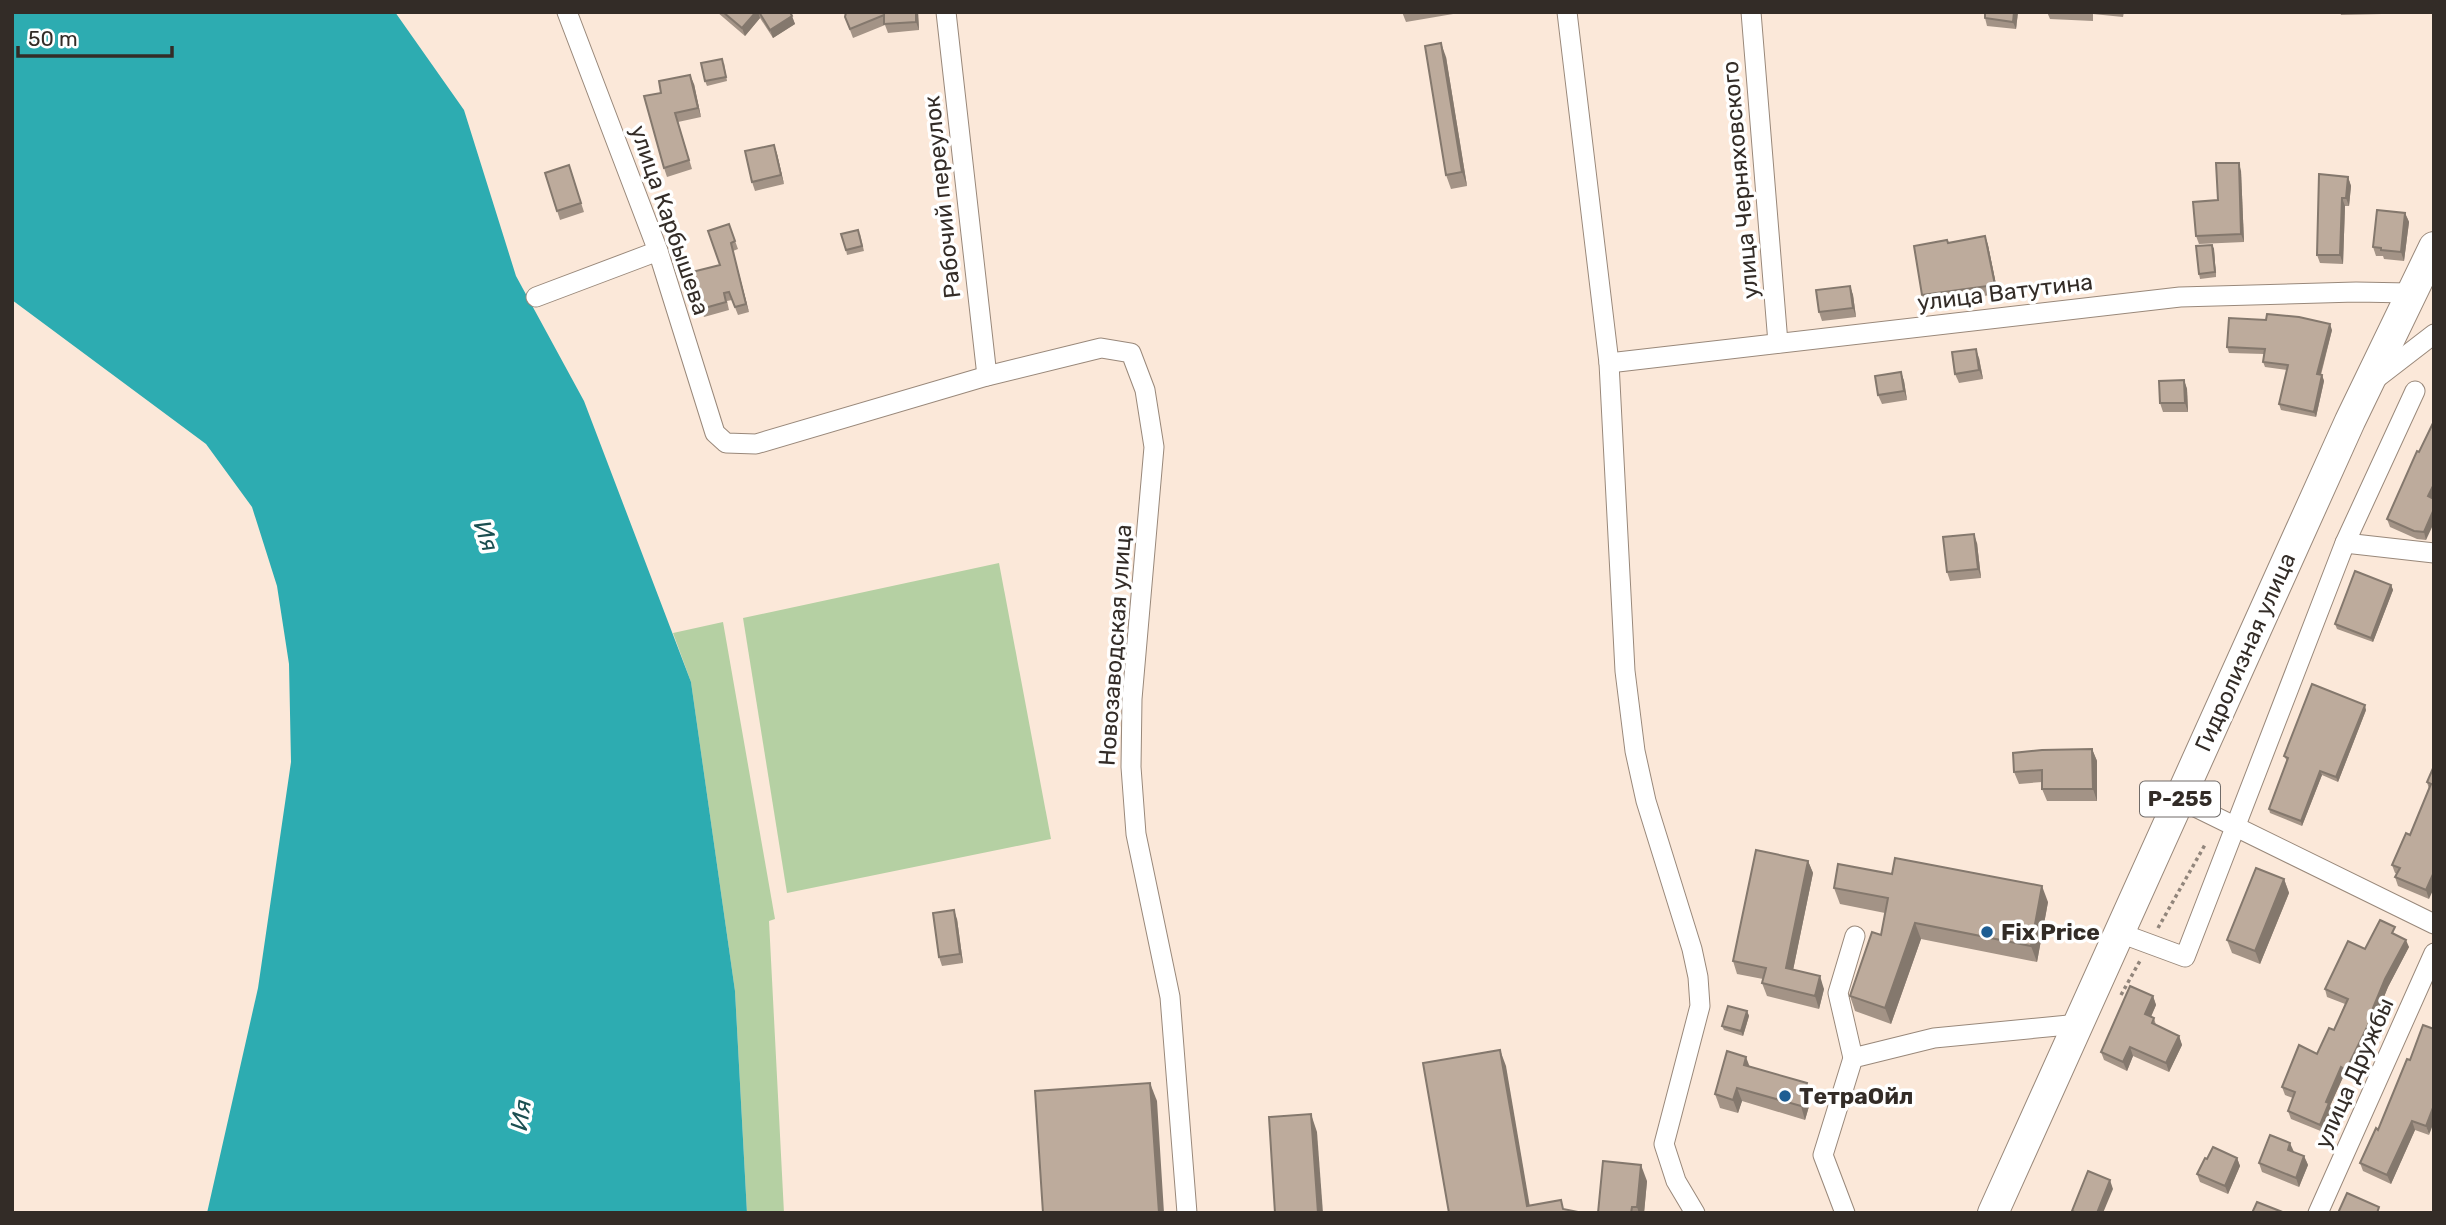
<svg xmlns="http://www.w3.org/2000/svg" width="2446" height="1225" viewBox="0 0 2446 1225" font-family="Rubik,sans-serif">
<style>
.green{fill:#b5d0a3}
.water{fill:#2dacb1}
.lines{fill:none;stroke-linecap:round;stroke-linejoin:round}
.minor-casing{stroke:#99887a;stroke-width:21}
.highway-casing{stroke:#99887a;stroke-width:32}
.path{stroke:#91857b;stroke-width:3.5;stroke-dasharray:3.5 3.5;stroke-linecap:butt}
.minor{stroke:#fff;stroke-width:19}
.highway{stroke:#fff;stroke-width:30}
.wall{fill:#a39386}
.shaded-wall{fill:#84786d}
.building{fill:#bdab9c;stroke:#84786d;stroke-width:2}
.poi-dot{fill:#1d5d93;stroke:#fff;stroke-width:2.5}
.labels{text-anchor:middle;stroke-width:7;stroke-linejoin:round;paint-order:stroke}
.shield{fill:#fff;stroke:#706b68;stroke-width:2}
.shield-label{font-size:21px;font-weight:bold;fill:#332c27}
.street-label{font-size:23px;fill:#332c27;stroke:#fff}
.poi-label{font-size:23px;font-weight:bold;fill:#332c27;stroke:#fff;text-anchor:start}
.water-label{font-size:24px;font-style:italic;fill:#1b4f51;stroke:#fff}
</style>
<rect width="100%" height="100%" fill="#fbe8d9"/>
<!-- green -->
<g class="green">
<path d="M 999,563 L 1051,839 L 787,893 L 743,618 Z"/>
<path d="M 723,622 L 775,919 L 769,921 L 784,1213 L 747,1213 L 735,991 L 691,682 L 673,633 Z"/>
</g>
<!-- water -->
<path class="water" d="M 12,12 L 395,12 L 464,110 L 516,276 L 584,401 L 691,682 L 735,991 L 747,1213 L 207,1213 L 258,988 L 291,762 L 289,664 L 277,586 L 252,507 L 206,444 L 12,300 Z"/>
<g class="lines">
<!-- minor casing -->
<g class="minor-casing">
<g id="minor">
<path d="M 567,12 L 658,251 L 715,433 L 726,443 L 756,444 L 987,376 L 1101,348 L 1131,353 L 1145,390 L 1154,447 L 1132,699 L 1131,767 L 1136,834 L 1170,997 L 1187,1213"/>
<path d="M 946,12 L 987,376"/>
<path d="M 1567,12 L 1609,363 L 1625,671 L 1635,751 L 1646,801 L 1692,949 L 1698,977 L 1700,1006 L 1664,1144 L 1676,1181 L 1695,1213"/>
<path d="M 1751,12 L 1778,343"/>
<path d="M 536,297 L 658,251"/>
<path d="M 1609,363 L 2180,297 L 2356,292 L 2409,293"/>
<path d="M 2373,381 L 2434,334"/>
<path d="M 2345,543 L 2434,553"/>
<path d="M 2179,799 L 2434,924"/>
<path d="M 2120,933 L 2185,957 L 2345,543 L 2415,391"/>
<path d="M 1853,1058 L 1838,993 L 1855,936"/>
<path d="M 1845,1213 L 1823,1155 L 1853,1058 L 1934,1038 L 2079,1024"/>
<path d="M 2318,1213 L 2434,953"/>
</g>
</g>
<!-- highway casing -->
<g class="highway-casing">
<path id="highway" d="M 1993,1213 L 2350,421 L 2434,247"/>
</g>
<!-- path -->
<g class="path">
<path d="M 2158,928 L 2206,843"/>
<path d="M 2121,995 L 2141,959"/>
</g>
<!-- minor -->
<use href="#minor" class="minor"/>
<!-- highway -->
<use href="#highway" class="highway"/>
</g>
<!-- wall -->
<g class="wall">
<path d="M 717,12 L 790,12 L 795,24 L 773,38 L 760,18 L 745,36 Z"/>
<path d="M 918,12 L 919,30 L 888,33 L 885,25 L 853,38 L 845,17 Z"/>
<path d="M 1402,12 L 1458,12 L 1459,13 L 1406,22 Z"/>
<path d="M 2018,12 L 2016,29 L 1987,26 L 1985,18 Z"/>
<path d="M 2047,12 L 2124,12 L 2123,17 L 2093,14 L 2093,21 L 2050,19 Z"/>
<path d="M 2340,12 L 2382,12 L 2382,14 L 2341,15 Z"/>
<path d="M 1446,57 L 1467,186 L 1451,189 L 1446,175 Z"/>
<path d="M 724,63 L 727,81 L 707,86 L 705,81 Z"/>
<path d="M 694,84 L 701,117 L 678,122 L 692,169 L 667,177 L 664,168 L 661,93 Z"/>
<path d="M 774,145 L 777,154 L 784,184 L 755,191 L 752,182 Z"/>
<path d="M 569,165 L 584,212 L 560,220 L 545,173 Z"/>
<path d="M 2241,171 L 2244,242 L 2199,244 L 2196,236 L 2218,200 Z"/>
<path d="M 2348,177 L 2351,186 L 2349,206 L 2345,206 L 2343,264 L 2320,263 L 2317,255 Z"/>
<path d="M 2405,213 L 2409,222 L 2404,261 L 2384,259 L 2383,256 L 2376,256 L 2373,247 Z"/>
<path d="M 729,224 L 738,249 L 733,251 L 749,312 L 738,315 L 732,300 L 727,301 L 729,310 L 704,317 L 701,309 L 720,265 Z"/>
<path d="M 860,234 L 864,251 L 847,255 L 846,250 Z"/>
<path d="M 1985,236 L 1988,245 L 1998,294 L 1926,304 L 1922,295 L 1948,243 Z"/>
<path d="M 2212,245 L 2214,249 L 2216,277 L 2200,279 L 2199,274 Z"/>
<path d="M 1850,286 L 1853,295 L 1856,317 L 1822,321 L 1819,312 Z"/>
<path d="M 2332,330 L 2321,375 L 2322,375 L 2324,381 L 2316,417 L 2281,410 L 2279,404 L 2287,370 L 2265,367 L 2263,362 L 2264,354 L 2229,353 L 2227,347 Z"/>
<path d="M 1979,358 L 1983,379 L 1959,383 L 1955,374 Z"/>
<path d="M 1901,372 L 1904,381 L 1907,400 L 1882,404 L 1878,395 Z"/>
<path d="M 2184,380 L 2187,389 L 2188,412 L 2163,412 L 2160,403 Z"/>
<path d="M 2434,498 L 2426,540 L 2417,539 L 2390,527 L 2387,519 Z"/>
<path d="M 1977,543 L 1981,578 L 1950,581 L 1947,572 Z"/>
<path d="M 2391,585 L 2393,590 L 2373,642 L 2337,629 L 2335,624 Z"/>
<path d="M 2366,710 L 2338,782 L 2322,775 L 2302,826 L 2270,813 L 2269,809 L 2287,761 L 2284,756 Z"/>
<path d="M 2092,749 L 2097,761 L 2097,801 L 2047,801 L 2042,789 L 2042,782 L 2019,784 L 2014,772 Z"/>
<path d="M 2434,766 L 2429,899 L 2398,886 L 2395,877 L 2397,874 L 2395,873 L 2392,865 L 2410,835 L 2429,789 L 2427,782 Z"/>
<path d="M 1808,861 L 1813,873 L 1793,970 L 1824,989 L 1819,1009 L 1767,996 L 1762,983 L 1763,979 L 1737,974 L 1733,961 Z"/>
<path d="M 2284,879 L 2289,893 L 2260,964 L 2232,953 L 2227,940 Z"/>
<path d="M 1834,888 L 2048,902 L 2037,962 L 1921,939 L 1891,1024 L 1855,1011 L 1850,996 L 1881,935 L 1885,913 L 1840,904 Z"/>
<path d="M 957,919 L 963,963 L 942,966 L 939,957 Z"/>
<path d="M 2397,935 L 2409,947 L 2388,987 L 2372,1026 L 2373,1029 L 2349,1078 L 2344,1075 L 2330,1106 L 2332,1111 L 2323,1132 L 2291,1119 L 2288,1111 L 2293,1098 L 2285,1095 L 2282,1087 L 2317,1054 L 2334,1030 L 2345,1004 L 2327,997 L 2325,989 L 2365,949 Z"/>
<path d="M 2153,996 L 2156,1005 L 2151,1017 L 2154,1018 L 2156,1025 L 2179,1036 L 2182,1045 L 2169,1072 L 2133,1056 L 2127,1071 L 2104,1060 L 2101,1052 Z"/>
<path d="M 1747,1011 L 1749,1016 L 1743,1036 L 1724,1030 L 1722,1026 Z"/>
<path d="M 2407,1059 L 2429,1135 L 2415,1130 L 2391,1184 L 2363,1171 L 2360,1163 L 2378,1130 Z"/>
<path d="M 1750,1066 L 1812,1096 L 1805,1120 L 1742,1101 L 1738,1113 L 1720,1108 L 1715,1094 Z"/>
<path d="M 2304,1156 L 2308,1165 L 2299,1187 L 2262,1172 L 2259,1163 Z"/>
<path d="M 2237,1158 L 2240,1166 L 2228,1194 L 2200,1182 L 2197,1174 L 2207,1159 Z"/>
<path d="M 1647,1181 L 1644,1213 L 1598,1213 Z"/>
</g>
<!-- shaded-wall -->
<g class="shaded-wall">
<path d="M 756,12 L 758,12 L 760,18 L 745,36 L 742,28 Z"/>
<path d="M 916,12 L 918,12 L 919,30 L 916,22 Z"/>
<path d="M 2014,12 L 2018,12 L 2016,29 L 2013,22 Z"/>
<path d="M 792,16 L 795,24 L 773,38 L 770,30 Z"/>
<path d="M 1441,43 L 1446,57 L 1467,186 L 1462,172 Z"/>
<path d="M 690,75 L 694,84 L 701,117 L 698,108 Z"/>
<path d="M 774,145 L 777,154 L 784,184 L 781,175 Z"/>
<path d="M 2239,163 L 2241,171 L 2244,242 L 2241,234 Z"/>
<path d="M 2348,177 L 2351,186 L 2349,206 L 2346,198 Z"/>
<path d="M 2342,198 L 2345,206 L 2343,264 L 2340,255 Z"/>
<path d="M 2405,213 L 2409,222 L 2404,261 L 2401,252 Z"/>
<path d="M 1985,236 L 1988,245 L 1998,294 L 1995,285 Z"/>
<path d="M 731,243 L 733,251 L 749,312 L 746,304 Z"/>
<path d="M 2212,245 L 2214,249 L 2216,277 L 2215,272 Z"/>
<path d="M 1850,286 L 1853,295 L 1856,317 L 1853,308 Z"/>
<path d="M 2330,324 L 2332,330 L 2319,380 L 2317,374 Z"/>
<path d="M 1976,349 L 1979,358 L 1983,379 L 1979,370 Z"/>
<path d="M 1901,372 L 1904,381 L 1907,400 L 1904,391 Z"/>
<path d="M 2322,375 L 2324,381 L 2316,417 L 2314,412 Z"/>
<path d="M 2184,380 L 2187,389 L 2188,412 L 2185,403 Z"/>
<path d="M 2434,484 L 2434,498 L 2431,504 L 2428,496 Z"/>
<path d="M 2434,509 L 2434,523 L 2426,540 L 2424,532 Z"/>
<path d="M 1974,534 L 1977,543 L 1981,578 L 1978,569 Z"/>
<path d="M 2391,585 L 2393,590 L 2373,642 L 2371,638 Z"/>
<path d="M 2365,705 L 2366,710 L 2338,782 L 2336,777 Z"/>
<path d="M 2092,749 L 2097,761 L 2097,801 L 2093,789 Z"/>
<path d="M 2320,771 L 2322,775 L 2302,826 L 2301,821 Z"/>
<path d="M 1808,861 L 1813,873 L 1791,980 L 1786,968 Z"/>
<path d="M 2434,872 L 2434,888 L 2429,899 L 2426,890 Z"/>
<path d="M 2284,879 L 2289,893 L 2260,964 L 2255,951 Z"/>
<path d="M 2042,886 L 2048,902 L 2037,962 L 2031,946 Z"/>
<path d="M 954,910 L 957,919 L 963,963 L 960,954 Z"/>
<path d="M 1915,923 L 1921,939 L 1891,1024 L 1885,1008 Z"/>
<path d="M 2406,940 L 2409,947 L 2388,987 L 2372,1026 L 2373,1029 L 2349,1078 L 2346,1070 L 2385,979 Z"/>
<path d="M 1820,976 L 1824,989 L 1819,1009 L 1815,996 Z"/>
<path d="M 2153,996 L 2156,1005 L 2148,1023 L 2145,1014 Z"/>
<path d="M 1747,1011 L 1749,1016 L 1743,1036 L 1741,1031 Z"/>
<path d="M 2179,1036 L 2182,1045 L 2169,1072 L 2166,1063 Z"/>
<path d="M 2130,1047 L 2133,1056 L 2127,1071 L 2123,1062 Z"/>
<path d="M 1500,1050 L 1506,1066 L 1531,1213 L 1527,1206 Z"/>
<path d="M 1746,1057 L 1751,1070 L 1744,1065 Z"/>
<path d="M 2341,1067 L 2344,1075 L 2330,1106 L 2332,1111 L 2323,1132 L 2320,1125 L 2326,1102 Z"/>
<path d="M 1150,1083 L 1157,1101 L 1164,1213 L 1159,1213 Z"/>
<path d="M 1807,1083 L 1812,1096 L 1805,1120 L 1801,1106 Z"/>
<path d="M 1737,1088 L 1742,1101 L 1738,1113 L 1733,1100 Z"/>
<path d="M 2434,1105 L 2434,1122 L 2429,1135 L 2426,1126 Z"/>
<path d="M 1311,1114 L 1317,1132 L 1323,1213 L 1318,1213 Z"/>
<path d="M 2412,1121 L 2415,1130 L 2391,1184 L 2387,1175 Z"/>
<path d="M 2290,1143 L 2294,1152 L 2291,1159 L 2288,1150 Z"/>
<path d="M 2304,1156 L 2308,1165 L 2299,1187 L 2296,1178 Z"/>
<path d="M 2237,1158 L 2240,1166 L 2228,1194 L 2225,1186 Z"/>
<path d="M 1641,1165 L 1647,1181 L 1644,1213 L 1639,1213 L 1637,1207 Z"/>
<path d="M 2110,1180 L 2113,1189 L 2103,1213 L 2097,1213 Z"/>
</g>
<!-- building -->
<g class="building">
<path d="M 723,12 L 756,12 L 742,28 Z"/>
<path d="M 759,12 L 790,12 L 792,16 L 770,30 Z"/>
<path d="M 846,12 L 916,12 L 916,22 L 884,24 L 884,15 L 850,29 L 845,17 Z"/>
<path d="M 1985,12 L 2014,12 L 2013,22 L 1985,18 Z"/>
<path d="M 2062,12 L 2090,12 L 2090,13 Z"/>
<path d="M 1441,43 L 1462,172 L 1446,175 L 1425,46 Z"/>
<path d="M 722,59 L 726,77 L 705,81 L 701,63 Z"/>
<path d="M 690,75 L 698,108 L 675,113 L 689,160 L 664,168 L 644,96 L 661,93 L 659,81 Z"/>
<path d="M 774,145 L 781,175 L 752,182 L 745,151 Z"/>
<path d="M 2216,163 L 2239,163 L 2241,234 L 2196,236 L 2193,202 L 2218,200 Z"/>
<path d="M 569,165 L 581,203 L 557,211 L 545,173 Z"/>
<path d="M 2319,174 L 2348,177 L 2346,198 L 2342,198 L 2340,255 L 2317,255 Z"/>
<path d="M 2377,210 L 2405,213 L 2401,252 L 2381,250 L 2381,248 L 2373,247 Z"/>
<path d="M 729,224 L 735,241 L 731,243 L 746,304 L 735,307 L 729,292 L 724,293 L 726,302 L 701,309 L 692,272 L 720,265 L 708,231 Z"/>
<path d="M 858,230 L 862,246 L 846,250 L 841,234 Z"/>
<path d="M 1985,236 L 1995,285 L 1922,295 L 1914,246 L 1947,240 L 1948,243 Z"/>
<path d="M 2212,245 L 2215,272 L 2199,274 L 2196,246 Z"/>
<path d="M 1850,286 L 1853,308 L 1819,312 L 1816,290 Z"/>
<path d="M 2267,314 L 2299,317 L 2330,324 L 2317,374 L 2322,375 L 2314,412 L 2279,404 L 2288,365 L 2263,362 L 2265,349 L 2227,347 L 2229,318 L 2266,320 Z"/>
<path d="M 1976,349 L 1979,370 L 1955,374 L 1952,352 Z"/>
<path d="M 1901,372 L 1904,391 L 1878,395 L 1875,376 Z"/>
<path d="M 2184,380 L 2185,403 L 2160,403 L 2159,381 Z"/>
<path d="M 2434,421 L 2434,484 L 2428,496 L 2434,499 L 2434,509 L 2424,532 L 2414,531 L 2387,519 L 2417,451 L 2419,452 Z"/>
<path d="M 1974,534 L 1978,569 L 1947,572 L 1943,537 Z"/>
<path d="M 2355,571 L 2391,585 L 2371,638 L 2335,624 Z"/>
<path d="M 2312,684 L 2365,705 L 2336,777 L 2320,771 L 2301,821 L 2269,809 L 2288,758 L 2284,756 Z"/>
<path d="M 2092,749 L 2093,789 L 2042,789 L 2042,770 L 2014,772 L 2013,753 L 2042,750 Z"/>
<path d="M 2434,766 L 2434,872 L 2426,890 L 2395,877 L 2400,868 L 2392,865 L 2406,833 L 2410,835 L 2431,784 L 2427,782 Z"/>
<path d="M 1756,850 L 1808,861 L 1786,968 L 1820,976 L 1815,996 L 1762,983 L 1766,968 L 1733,961 Z"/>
<path d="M 1895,858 L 2042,886 L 2031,946 L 1915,923 L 1885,1008 L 1850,996 L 1872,932 L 1881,935 L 1888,898 L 1834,888 L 1838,864 L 1892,874 Z"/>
<path d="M 2256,868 L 2284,879 L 2255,951 L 2227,940 Z"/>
<path d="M 954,910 L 960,954 L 939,957 L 933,913 Z"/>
<path d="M 2380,920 L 2395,927 L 2392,933 L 2406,940 L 2385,979 L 2368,1020 L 2370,1021 L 2346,1070 L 2341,1067 L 2326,1102 L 2329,1103 L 2320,1125 L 2288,1111 L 2295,1092 L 2282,1087 L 2299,1045 L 2317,1054 L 2329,1028 L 2334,1030 L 2348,999 L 2325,989 L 2348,941 L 2365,949 Z"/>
<path d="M 2130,986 L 2153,996 L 2145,1014 L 2154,1018 L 2152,1023 L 2179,1036 L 2166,1063 L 2130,1047 L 2123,1062 L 2101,1052 Z"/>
<path d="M 1728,1006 L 1747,1011 L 1741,1031 L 1722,1026 Z"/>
<path d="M 2423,1025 L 2434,1029 L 2434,1105 L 2426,1126 L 2412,1121 L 2387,1175 L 2360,1163 L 2376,1128 L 2378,1130 L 2407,1059 L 2410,1060 Z"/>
<path d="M 1500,1050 L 1527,1206 L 1561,1200 L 1563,1209 L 1583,1213 L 1449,1213 L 1423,1063 Z"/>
<path d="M 1727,1051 L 1746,1057 L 1744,1065 L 1807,1083 L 1801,1106 L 1737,1088 L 1733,1100 L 1715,1094 Z"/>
<path d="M 1150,1083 L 1159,1213 L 1043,1213 L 1035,1091 Z"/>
<path d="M 1311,1114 L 1318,1213 L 1275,1213 L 1269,1117 Z"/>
<path d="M 2270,1135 L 2290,1143 L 2288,1150 L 2304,1156 L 2296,1178 L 2259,1163 Z"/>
<path d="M 2213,1147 L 2237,1158 L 2225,1186 L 2197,1174 L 2205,1158 L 2207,1159 Z"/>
<path d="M 1603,1161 L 1641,1165 L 1637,1207 L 1632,1207 L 1631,1213 L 1598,1213 Z"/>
<path d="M 2088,1171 L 2110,1180 L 2097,1213 L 2077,1213 L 2072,1211 Z"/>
<path d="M 2347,1193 L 2379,1207 L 2377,1213 L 2338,1213 Z"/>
<path d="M 2257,1202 L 2285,1213 L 2252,1213 Z"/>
</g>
<!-- markers -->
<g class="poi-dot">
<circle cx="1987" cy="932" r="7"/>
<circle cx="1785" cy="1096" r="7"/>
</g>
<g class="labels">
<!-- shield labels -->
<rect class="shield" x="2140" y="781.5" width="80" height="35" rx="5"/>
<g class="shield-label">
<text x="2180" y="806">Р-255</text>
</g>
<!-- street labels -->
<g class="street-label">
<text transform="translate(1740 180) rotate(-95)" y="8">улица Черняховского</text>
<text transform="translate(942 197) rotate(-96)" y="8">Рабочий переулок</text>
<text transform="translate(670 220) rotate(71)" y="8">улица Карбышева</text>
<text transform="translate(2005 292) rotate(-7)" y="8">улица Ватутина</text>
<text transform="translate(1115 645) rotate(-86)" y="8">Новозаводская улица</text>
<text transform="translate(2245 652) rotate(-66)" y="8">Гидролизная улица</text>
<text transform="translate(2354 1073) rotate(-66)" y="8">улица Дружбы</text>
</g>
<!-- poi labels -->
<g class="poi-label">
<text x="2001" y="940">Fix Price</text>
<text x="1799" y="1104">ТетраОйл</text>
</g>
<!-- water labels -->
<g class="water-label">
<text transform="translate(486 536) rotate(71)" y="8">Ия</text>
<text transform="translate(521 1115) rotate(-82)" y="8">Ия</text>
</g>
</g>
<!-- border -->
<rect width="2446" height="1225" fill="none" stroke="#332c27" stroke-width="28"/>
<!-- scale -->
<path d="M18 46v10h154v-10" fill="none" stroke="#332c27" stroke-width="3.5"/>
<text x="28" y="46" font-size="21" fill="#332c27" stroke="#ffffff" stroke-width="5" paint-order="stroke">50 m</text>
</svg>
